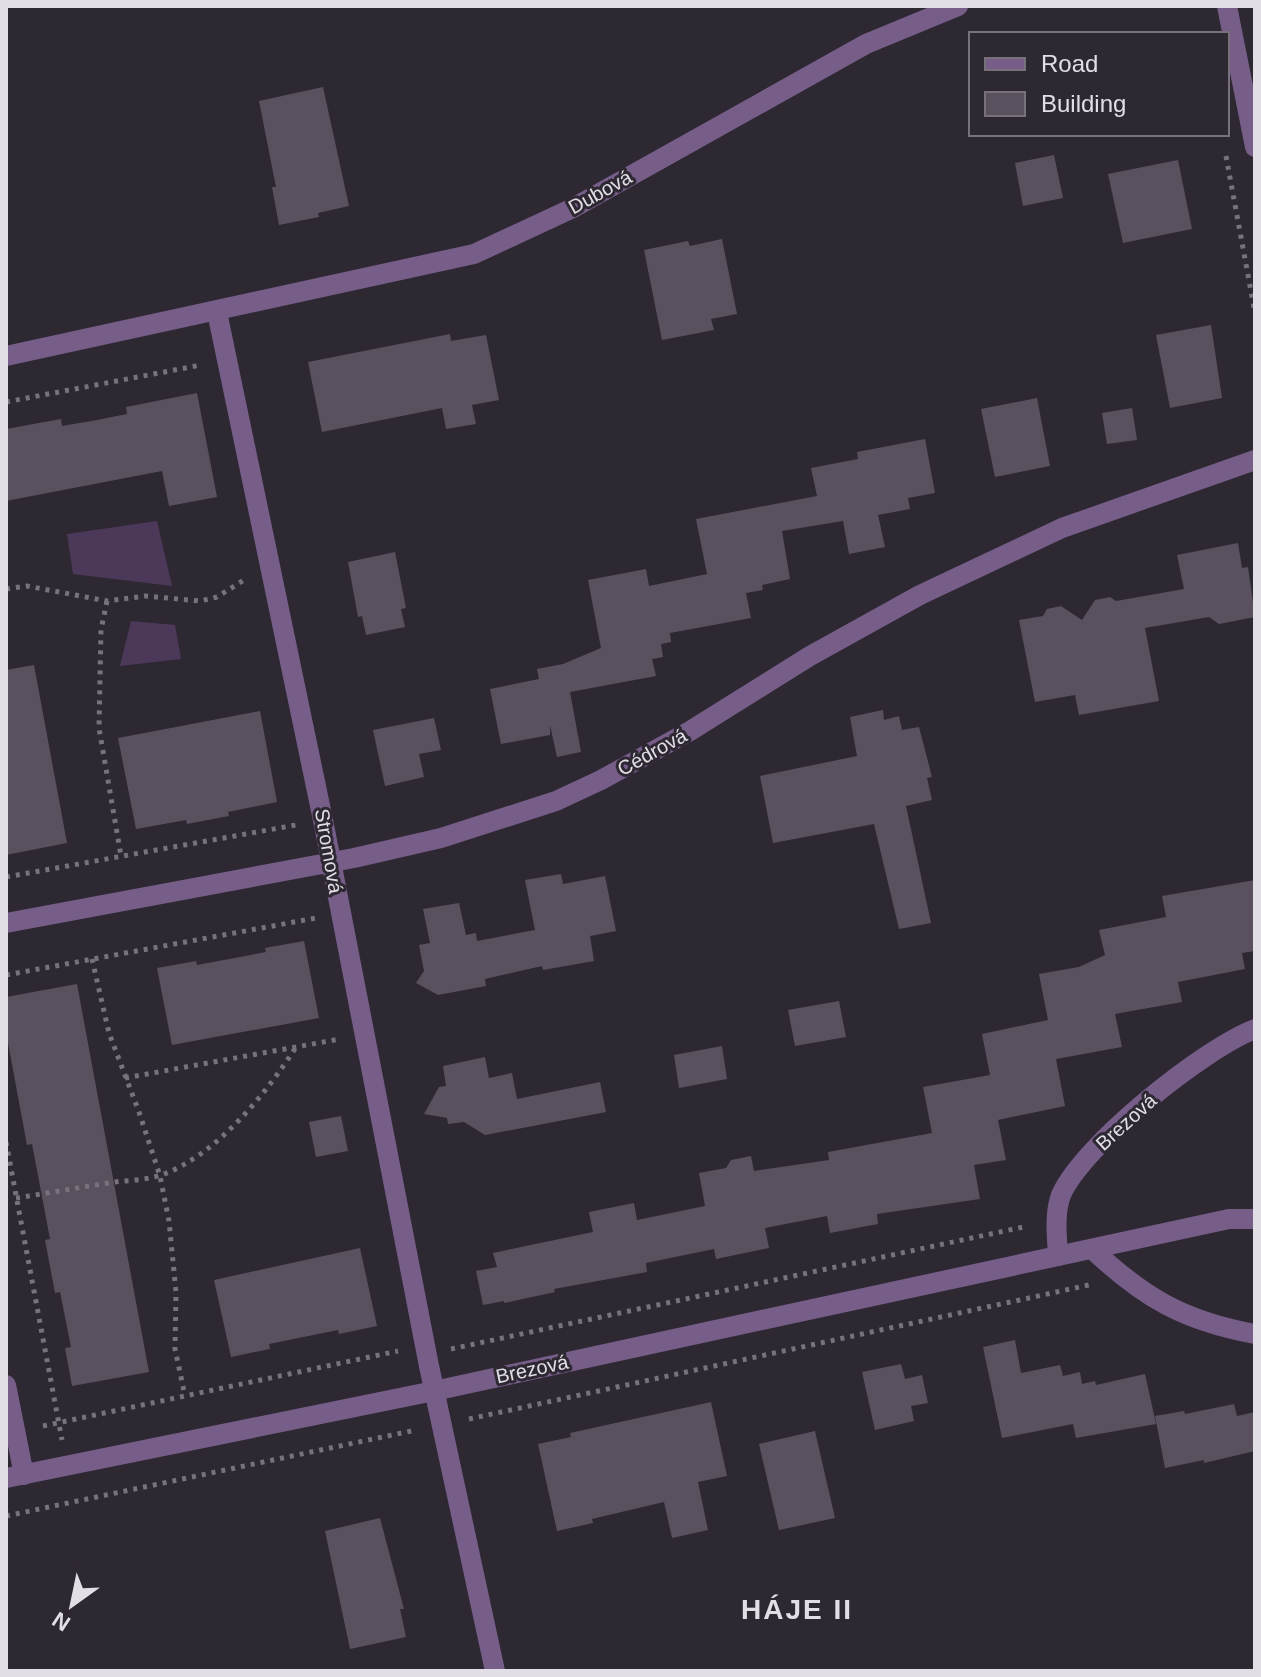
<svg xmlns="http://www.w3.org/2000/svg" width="1261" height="1677" viewBox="0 0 1261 1677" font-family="Arial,sans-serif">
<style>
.green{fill:#4c395a}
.building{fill:#59525e}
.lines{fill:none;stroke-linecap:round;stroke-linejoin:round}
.path{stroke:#77727b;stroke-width:5;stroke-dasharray:4 6;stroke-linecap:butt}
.minor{stroke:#765e89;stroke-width:20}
.labels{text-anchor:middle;stroke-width:6;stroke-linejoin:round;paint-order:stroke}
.street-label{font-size:20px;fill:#e2dee5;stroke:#2e2833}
.district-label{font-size:28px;font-weight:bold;letter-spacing:2px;fill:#e2dee5;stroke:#2e2833}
</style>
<rect width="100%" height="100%" fill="#2e2833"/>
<!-- green -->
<g class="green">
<path d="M 157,521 L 172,586 L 73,574 L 67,534 Z"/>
<path d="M 131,621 L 175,625 L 181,659 L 120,666 Z"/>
</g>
<!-- building -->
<g class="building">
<path d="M 323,87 L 349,206 L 318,213 L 319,217 L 279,225 L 272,187 L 276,187 L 259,101 Z"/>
<path d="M 1054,155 L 1063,198 L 1023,206 L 1015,163 Z"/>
<path d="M 1178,160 L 1192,229 L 1123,243 L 1108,174 Z"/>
<path d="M 722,239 L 737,314 L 711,319 L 714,330 L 662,340 L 644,250 L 688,241 L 690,246 Z"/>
<path d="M 1211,325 L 1222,398 L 1170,408 L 1156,335 Z"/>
<path d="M 450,334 L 451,341 L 486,335 L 499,400 L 472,405 L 476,424 L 446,429 L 442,408 L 322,432 L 308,362 Z"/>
<path d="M 197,393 L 217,497 L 169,506 L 162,471 L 6,501 L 6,429 L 61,419 L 62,426 L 97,420 L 127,414 L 126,407 Z"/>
<path d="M 1037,398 L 1050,466 L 995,477 L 981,409 Z"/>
<path d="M 1132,408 L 1137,440 L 1107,444 L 1102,413 Z"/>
<path d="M 925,439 L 935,493 L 908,498 L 910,509 L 878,515 L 885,547 L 849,554 L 843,521 L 782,531 L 790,579 L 762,585 L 763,590 L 746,593 L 751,618 L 670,633 L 671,642 L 661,644 L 663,657 L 652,659 L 656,676 L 570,692 L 581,752 L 557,757 L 550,725 L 550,735 L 501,744 L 490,689 L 539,679 L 537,669 L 563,664 L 601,648 L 588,580 L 646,569 L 649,586 L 707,574 L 696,519 L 817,496 L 811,468 L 858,459 L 857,452 Z"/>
<path d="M 1238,543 L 1242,568 L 1248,567 L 1255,617 L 1219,624 L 1209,617 L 1145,628 L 1159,701 L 1079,715 L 1075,695 L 1035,702 L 1019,620 L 1043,616 L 1047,609 L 1061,606 L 1082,620 L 1095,600 L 1110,597 L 1116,601 L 1184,589 L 1177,555 Z"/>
<path d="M 395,552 L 406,608 L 401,609 L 405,627 L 366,635 L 362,616 L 358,617 L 348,562 Z"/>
<path d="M 34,665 L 67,843 L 6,855 L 6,670 Z"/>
<path d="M 883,710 L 884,720 L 899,716 L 902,730 L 919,727 L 932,777 L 927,778 L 932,800 L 906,806 L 931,923 L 899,929 L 874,824 L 773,843 L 760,776 L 857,756 L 850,717 Z"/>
<path d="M 260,711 L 277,802 L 228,812 L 229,816 L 187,824 L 186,820 L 136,829 L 118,738 Z"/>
<path d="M 434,718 L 441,750 L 419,754 L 424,777 L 385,786 L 373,730 Z"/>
<path d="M 561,874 L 563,884 L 605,876 L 616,931 L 590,936 L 594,961 L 543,970 L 542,966 L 485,979 L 486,986 L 438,995 L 416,983 L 424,971 L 419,945 L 430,943 L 423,909 L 459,903 L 466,935 L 476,933 L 477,941 L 535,930 L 525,880 Z"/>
<path d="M 1255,880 L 1255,951 L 1242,953 L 1245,969 L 1178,982 L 1182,1002 L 1115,1014 L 1122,1047 L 1056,1059 L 1065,1106 L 998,1120 L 1006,1160 L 974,1165 L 980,1199 L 877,1214 L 878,1224 L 830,1233 L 827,1216 L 765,1228 L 769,1248 L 716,1259 L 714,1249 L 646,1263 L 647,1272 L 554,1289 L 555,1292 L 504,1303 L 504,1301 L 483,1305 L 476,1271 L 497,1267 L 493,1253 L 593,1232 L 589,1212 L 634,1203 L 637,1220 L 705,1206 L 699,1173 L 726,1168 L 731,1160 L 751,1156 L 754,1171 L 829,1160 L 828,1152 L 932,1133 L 923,1087 L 990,1075 L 982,1034 L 1048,1020 L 1039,974 L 1079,967 L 1105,955 L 1099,930 L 1166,917 L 1162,896 Z"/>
<path d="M 304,941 L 319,1018 L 172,1045 L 157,968 L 196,961 L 197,965 L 266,952 L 265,948 Z"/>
<path d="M 77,984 L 149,1372 L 72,1386 L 65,1348 L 71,1347 L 60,1292 L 55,1293 L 45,1240 L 50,1239 L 32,1144 L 27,1145 L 6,1032 L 6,997 Z"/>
<path d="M 839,1001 L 846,1037 L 795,1046 L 788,1010 Z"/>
<path d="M 722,1046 L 727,1079 L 679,1088 L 674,1055 Z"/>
<path d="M 485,1057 L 489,1078 L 512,1073 L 517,1099 L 600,1082 L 606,1112 L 485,1135 L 464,1122 L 448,1124 L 447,1118 L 424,1114 L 439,1087 L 446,1086 L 443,1066 Z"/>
<path d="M 341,1116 L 348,1151 L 316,1157 L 309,1122 Z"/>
<path d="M 360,1248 L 377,1326 L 339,1334 L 338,1330 L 269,1344 L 270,1349 L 231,1357 L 214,1280 Z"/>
<path d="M 1015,1340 L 1021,1373 L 1060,1365 L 1063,1376 L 1080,1372 L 1082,1384 L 1095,1381 L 1096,1385 L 1145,1374 L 1156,1424 L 1076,1438 L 1073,1424 L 1002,1438 L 983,1347 Z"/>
<path d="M 901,1364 L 905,1379 L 922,1375 L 928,1403 L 911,1406 L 914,1421 L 875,1430 L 862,1372 Z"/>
<path d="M 711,1402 L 727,1476 L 698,1482 L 708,1530 L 672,1538 L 664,1502 L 592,1519 L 593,1523 L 557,1531 L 538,1444 L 571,1437 L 570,1433 Z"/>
<path d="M 1234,1404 L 1237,1416 L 1255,1412 L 1255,1451 L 1204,1463 L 1204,1460 L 1165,1468 L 1155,1416 L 1184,1411 L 1185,1414 Z"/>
<path d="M 815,1431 L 835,1518 L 779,1530 L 759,1444 Z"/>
<path d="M 380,1518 L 404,1609 L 400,1609 L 406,1637 L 350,1649 L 325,1531 Z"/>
</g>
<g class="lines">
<!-- path -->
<g class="path">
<path d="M 1226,156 L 1255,313"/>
<path d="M 6,402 L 201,365"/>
<path d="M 6,589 L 27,586 L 107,601 L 145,596 L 200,601 L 217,597 L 244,580"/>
<path d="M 107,601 L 101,630 L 99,728 L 121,856"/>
<path d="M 6,877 L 296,825"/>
<path d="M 92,959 L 109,1033 L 139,1112 L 160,1176 L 169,1221 L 176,1292 L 175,1349 L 185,1396"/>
<path d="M 6,975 L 316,918"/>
<path d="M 125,1078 L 340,1039"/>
<path d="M 6,1142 L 62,1440"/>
<path d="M 16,1198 C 49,1193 82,1187 115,1182 C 131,1180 149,1180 164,1174 C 217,1154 266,1094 296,1047"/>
<path d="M 451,1349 L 1028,1226"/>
<path d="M 469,1419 L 1089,1285"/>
<path d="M 43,1426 L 398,1351"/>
<path d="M 6,1516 L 416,1430"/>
</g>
<!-- minor -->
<g class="minor">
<path d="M 1227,6 L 1255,147"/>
<path d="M 217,312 L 323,820 L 429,1366 L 495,1671"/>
<path d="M 6,356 L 474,254 L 573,208 L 866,44 L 958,6"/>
<path d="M 6,923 L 354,858 L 441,838 L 556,801 L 601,780 L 690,731 L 810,656 L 920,595 L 1062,528 L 1255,460"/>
<path d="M 1092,1249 C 1144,1298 1184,1321 1255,1334"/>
<path d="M 1058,1256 C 1057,1237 1054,1214 1061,1195 C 1083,1145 1203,1049 1255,1029"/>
<path d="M 6,1385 L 24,1475"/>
<path d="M 6,1478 L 434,1391 L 1229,1219 L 1255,1219"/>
</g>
</g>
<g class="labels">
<!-- street labels -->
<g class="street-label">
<text transform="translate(600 192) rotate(-29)" y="7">Dubová</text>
<text transform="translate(652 752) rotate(-29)" y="7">Cédrová</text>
<text transform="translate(329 851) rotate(80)" y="7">Stromová</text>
<text transform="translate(1126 1122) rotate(-42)" y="7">Brezová</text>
<text transform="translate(532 1369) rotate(-12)" y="7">Brezová</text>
</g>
<!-- district labels -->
<g class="district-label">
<text x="797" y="1619">HÁJE II</text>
</g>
</g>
<!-- border -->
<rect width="1261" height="1677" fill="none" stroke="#e2dee5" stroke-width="16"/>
<!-- legend -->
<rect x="969" y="32" width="260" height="104" fill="#2e2833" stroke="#76717a" stroke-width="2"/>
<rect x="985" y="58" width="40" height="12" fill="#765e89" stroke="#76717a" stroke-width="2"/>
<text x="1041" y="72" font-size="24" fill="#e2dee5">Road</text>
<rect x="985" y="92" width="40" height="24" fill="#59525e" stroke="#76717a" stroke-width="2"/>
<text x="1041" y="112" font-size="24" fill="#e2dee5">Building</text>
<!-- north arrow -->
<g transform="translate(72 1605) rotate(213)" stroke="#2e2833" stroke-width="6" paint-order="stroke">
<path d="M0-6L14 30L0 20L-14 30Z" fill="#e2dee5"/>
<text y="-12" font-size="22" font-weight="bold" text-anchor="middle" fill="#e2dee5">N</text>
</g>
</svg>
